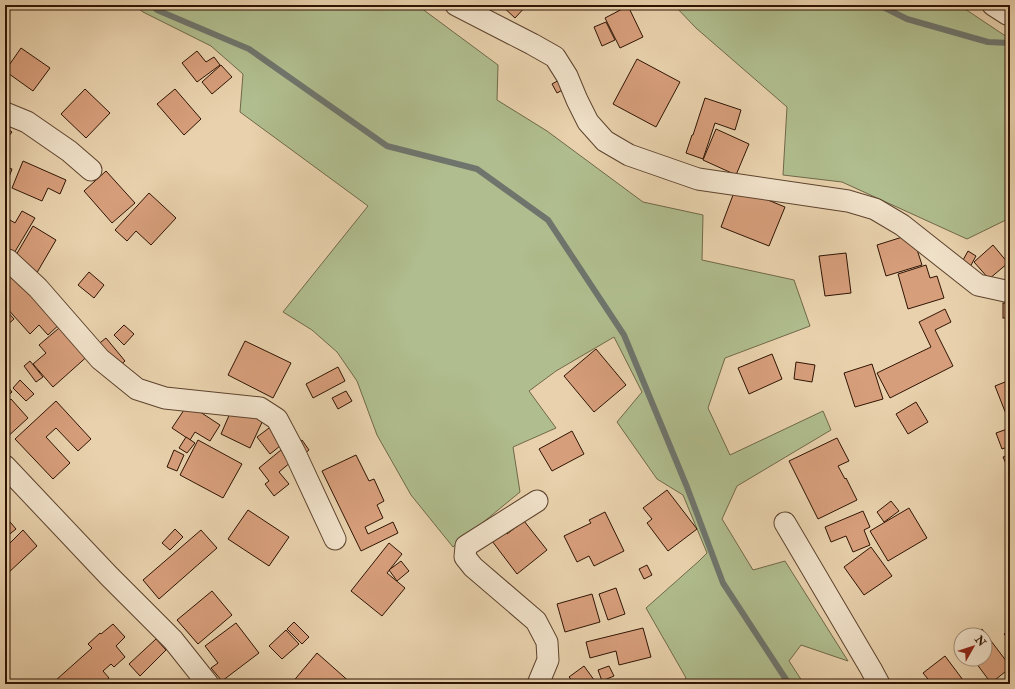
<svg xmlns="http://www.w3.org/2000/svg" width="1015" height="689" viewBox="0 0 1015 689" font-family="'IM FELL Double Pica',serif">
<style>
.green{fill:#b0bd8e;stroke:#706848}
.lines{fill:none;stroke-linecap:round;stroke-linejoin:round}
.stream{stroke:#6f756d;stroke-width:6}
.building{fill:#d79e7b;stroke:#2f1403}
.street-casing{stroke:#5d432d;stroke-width:23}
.street{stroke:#f0e1c9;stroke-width:21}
</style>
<rect width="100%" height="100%" fill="#e8d1ac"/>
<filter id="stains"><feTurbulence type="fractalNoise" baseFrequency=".005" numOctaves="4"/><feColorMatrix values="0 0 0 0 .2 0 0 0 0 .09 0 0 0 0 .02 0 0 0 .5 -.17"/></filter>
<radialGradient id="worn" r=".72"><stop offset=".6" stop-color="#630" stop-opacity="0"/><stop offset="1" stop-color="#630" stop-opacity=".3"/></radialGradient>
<!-- green -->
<g class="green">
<path d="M 134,5 L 417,5 L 498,65 L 497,100 L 547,131 L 643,202 L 703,215 L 702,260 L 794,280 L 810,326 L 725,358 L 708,408 L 730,455 L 823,411 L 831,430 L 737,486 L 722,519 L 753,570 L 785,561 L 848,661 L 801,645 L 789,661 L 804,684 L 688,684 L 685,676 L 646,608 L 699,561 L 707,553 L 683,495 L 657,479 L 617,422 L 642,392 L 614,337 L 556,371 L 529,391 L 556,428 L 513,447 L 520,492 L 453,547 L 411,495 L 377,435 L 357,381 L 337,352 L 312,330 L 283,312 L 368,206 L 240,112 L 243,74 L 211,46 L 143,12 Z"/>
<path d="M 674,5 L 959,5 L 1010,39 L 1010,218 L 967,239 L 842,182 L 783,175 L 787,107 L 696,28 Z"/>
</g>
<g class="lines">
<!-- stream -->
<g class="stream">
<path d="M 152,5 L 157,10 L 249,49 L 387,146 L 477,169 L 548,220 L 624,335 L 687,487 L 723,583 L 789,684"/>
<path d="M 879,5 L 907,19 L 988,42 L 1010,43"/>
</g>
</g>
<!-- building -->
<g class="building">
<path d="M 501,5 L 527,5 L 515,18 Z"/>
<path d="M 628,6 L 643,37 L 620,48 L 605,18 Z"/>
<path d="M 606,22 L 615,40 L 602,46 L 594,27 Z"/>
<path d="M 21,48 L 50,68 L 33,91 L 5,71 Z"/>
<path d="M 197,51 L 206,62 L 214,57 L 220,65 L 197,82 L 182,63 Z"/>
<path d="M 637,59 L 680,82 L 656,127 L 613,104 Z"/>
<path d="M 221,65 L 232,77 L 212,94 L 202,82 Z"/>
<path d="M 561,79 L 566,88 L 557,93 L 552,84 Z"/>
<path d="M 85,89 L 110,113 L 86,138 L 61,114 Z"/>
<path d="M 175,89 L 201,119 L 184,135 L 157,104 Z"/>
<path d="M 705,98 L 741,110 L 735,130 L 715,123 L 703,159 L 686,153 L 692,135 L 693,135 Z"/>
<path d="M 5,127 L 12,132 L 5,141 Z"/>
<path d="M 716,129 L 749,144 L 736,175 L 703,160 Z"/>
<path d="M 23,161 L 66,180 L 60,194 L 48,188 L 42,201 L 12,188 Z"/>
<path d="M 5,167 L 12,169 L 5,188 Z"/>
<path d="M 106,171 L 135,203 L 112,223 L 84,191 Z"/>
<path d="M 736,187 L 785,207 L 769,246 L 721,227 Z"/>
<path d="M 149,193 L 176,218 L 151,245 L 136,231 L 127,241 L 115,230 Z"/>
<path d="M 22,211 L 35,218 L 13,255 L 5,250 L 5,217 L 15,223 Z"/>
<path d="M 33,226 L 56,240 L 35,276 L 12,262 Z"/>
<path d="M 912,234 L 922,265 L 886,276 L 877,245 Z"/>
<path d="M 993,245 L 1008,263 L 989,279 L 974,262 Z"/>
<path d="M 968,251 L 976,256 L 970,267 L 962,262 Z"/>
<path d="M 846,253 L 851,293 L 825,296 L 819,256 Z"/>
<path d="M 926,265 L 930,278 L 937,276 L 944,298 L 908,309 L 898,274 Z"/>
<path d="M 5,269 L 62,322 L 48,335 L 39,325 L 30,334 L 5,306 Z"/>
<path d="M 89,272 L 104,285 L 94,298 L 78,285 Z"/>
<rect x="1003" y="303" width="7" height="15"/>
<path d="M 5,309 L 14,319 L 5,327 Z"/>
<path d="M 945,309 L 951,322 L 935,330 L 953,366 L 890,398 L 877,373 L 931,347 L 919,322 Z"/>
<path d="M 65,323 L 91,353 L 53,387 L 33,364 L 46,353 L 39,345 Z"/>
<path d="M 124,325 L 134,334 L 124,345 L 114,335 Z"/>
<path d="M 106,338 L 125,361 L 116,369 L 96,346 Z"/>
<path d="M 245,341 L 291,363 L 273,398 L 228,375 Z"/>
<path d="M 596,349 L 626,385 L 594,412 L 564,376 Z"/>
<path d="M 772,354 L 782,379 L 749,394 L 738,368 Z"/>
<path d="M 30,361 L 43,377 L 36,382 L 24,366 Z"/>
<path d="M 796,362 L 815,365 L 812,382 L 794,379 Z"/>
<path d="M 872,364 L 883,399 L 855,407 L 844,373 Z"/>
<path d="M 338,367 L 345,381 L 313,398 L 306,384 Z"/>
<path d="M 20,380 L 34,394 L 26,401 L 13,388 Z"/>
<path d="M 1010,380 L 1010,413 L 1006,414 L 995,386 Z"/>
<path d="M 5,383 L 12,392 L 5,398 Z"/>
<path d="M 346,391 L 352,401 L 338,409 L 332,398 Z"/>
<path d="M 11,399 L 28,418 L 5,439 L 5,404 Z"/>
<path d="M 56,401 L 91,439 L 78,451 L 56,428 L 46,437 L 70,463 L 53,479 L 15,439 Z"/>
<path d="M 916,402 L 928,422 L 908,434 L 896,414 Z"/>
<path d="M 188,404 L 220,425 L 210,441 L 195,432 L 190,440 L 172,428 Z"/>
<path d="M 234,404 L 264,418 L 250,448 L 221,434 Z"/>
<path d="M 273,425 L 285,442 L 270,454 L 257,437 Z"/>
<path d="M 1010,428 L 1010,446 L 1002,449 L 996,433 Z"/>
<path d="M 572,431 L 584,454 L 552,471 L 539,449 Z"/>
<path d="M 186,437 L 195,443 L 187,453 L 179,448 Z"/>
<path d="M 837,438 L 849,461 L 838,466 L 845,479 L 846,478 L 857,500 L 818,519 L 789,461 Z"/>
<path d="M 198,440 L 242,464 L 223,498 L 180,475 Z"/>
<path d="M 302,440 L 309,450 L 304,454 L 297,444 Z"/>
<path d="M 174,450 L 184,455 L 177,471 L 167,467 Z"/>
<path d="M 281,450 L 291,462 L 279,472 L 289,484 L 274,496 L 265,484 L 269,481 L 259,468 Z"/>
<path d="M 1010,454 L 1010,465 L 1007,466 L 1003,457 Z"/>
<path d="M 356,455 L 369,481 L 374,479 L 384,501 L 377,505 L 383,518 L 365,527 L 368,534 L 393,522 L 398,533 L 361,551 L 322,471 Z"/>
<path d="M 667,490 L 697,529 L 668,551 L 647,523 L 652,519 L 643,508 Z"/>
<path d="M 891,501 L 899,511 L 884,522 L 877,512 Z"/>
<path d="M 909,508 L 927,538 L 888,561 L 870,531 Z"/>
<path d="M 248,510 L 289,537 L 269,566 L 228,539 Z"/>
<path d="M 863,511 L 870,527 L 864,530 L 870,545 L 853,552 L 846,536 L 831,542 L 825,527 Z"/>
<path d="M 605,512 L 624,551 L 594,566 L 589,556 L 577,562 L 564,536 L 591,523 L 589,520 Z"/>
<path d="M 5,516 L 16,529 L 6,537 L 5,536 Z"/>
<path d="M 524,521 L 547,550 L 517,574 L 492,541 L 505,531 L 507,534 Z"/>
<path d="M 175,529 L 183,537 L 170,550 L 162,543 Z"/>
<path d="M 23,530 L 37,546 L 7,574 L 5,572 L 5,538 L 10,543 Z"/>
<path d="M 201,530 L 217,548 L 159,599 L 143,580 Z"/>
<path d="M 389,543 L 402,554 L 387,573 L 405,588 L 382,616 L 351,591 Z"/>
<path d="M 871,547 L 892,576 L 864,595 L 844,567 Z"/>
<path d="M 401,561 L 409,571 L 397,581 L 389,570 Z"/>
<path d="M 647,565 L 652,575 L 644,579 L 639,569 Z"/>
<path d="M 616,588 L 625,614 L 608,620 L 599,594 Z"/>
<path d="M 212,591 L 232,615 L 198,644 L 177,620 Z"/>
<path d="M 592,594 L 600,622 L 565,632 L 557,604 Z"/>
<path d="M 294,622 L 309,637 L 302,644 L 287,629 Z"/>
<path d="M 236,623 L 259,653 L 222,681 L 211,668 L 218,663 L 205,646 Z"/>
<path d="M 113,624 L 125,637 L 116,646 L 125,657 L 114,667 L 111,664 L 103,671 L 109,678 L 102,684 L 59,684 L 56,680 L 92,648 L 88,644 L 100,633 L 101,634 Z"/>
<path d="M 643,628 L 651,657 L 619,665 L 616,651 L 590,658 L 586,642 Z"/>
<path d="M 982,629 L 1010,666 L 1010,668 L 991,683 L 973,659 L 985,659 L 985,635 L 974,635 Z"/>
<path d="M 286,630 L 299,644 L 282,659 L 269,646 Z"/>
<path d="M 1010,630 L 1010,641 L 1004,634 Z"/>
<path d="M 156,639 L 166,650 L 140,676 L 129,664 Z"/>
<path d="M 317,653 L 352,684 L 291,684 Z"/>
<path d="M 945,656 L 966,684 L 932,684 L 923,673 Z"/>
<path d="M 584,666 L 597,684 L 575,684 L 569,677 Z"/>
<path d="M 609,666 L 614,676 L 602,681 L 598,670 Z"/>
</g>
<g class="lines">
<!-- street casing -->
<g class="street-casing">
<g id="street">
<path d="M 456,5 L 532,44 L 555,57 L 567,76 L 577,100 L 588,122 L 605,141 L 629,155 L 698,179 L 848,201 L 875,209 L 902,225 L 978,285 L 1010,292"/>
<path d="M 993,5 L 1007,14 L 1010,15"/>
<path d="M 5,113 L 27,122 L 69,151 L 91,170"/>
<path d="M 5,260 L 8,260 L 38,288 L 100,359 L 137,389 L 165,398 L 260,408 L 277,419 L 295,453 L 335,539"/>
<path d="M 5,466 L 109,576 L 173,640 L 208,684"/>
<path d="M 537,501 L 466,546 L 465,557 L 473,567 L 536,621 L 547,642 L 548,660 L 538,684"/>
<path d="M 785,523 L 871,669 L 879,684"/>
</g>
</g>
<!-- street -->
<use href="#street" class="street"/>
</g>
<!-- margin -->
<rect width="1015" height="689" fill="none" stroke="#e8d1ac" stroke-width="20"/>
<rect x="6" y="6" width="1003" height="677" fill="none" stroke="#2f1403" stroke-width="2"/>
<rect x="10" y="10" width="995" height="669" fill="none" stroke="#2f1403"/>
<!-- north arrow -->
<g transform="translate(973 647) rotate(51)"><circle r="19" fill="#f0e1c9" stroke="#a38f7a"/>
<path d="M0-3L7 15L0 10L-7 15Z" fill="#8f2418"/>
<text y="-6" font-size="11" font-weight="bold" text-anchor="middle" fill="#2f1403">N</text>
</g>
<rect width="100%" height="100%" filter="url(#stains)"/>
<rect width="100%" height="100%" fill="url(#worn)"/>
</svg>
